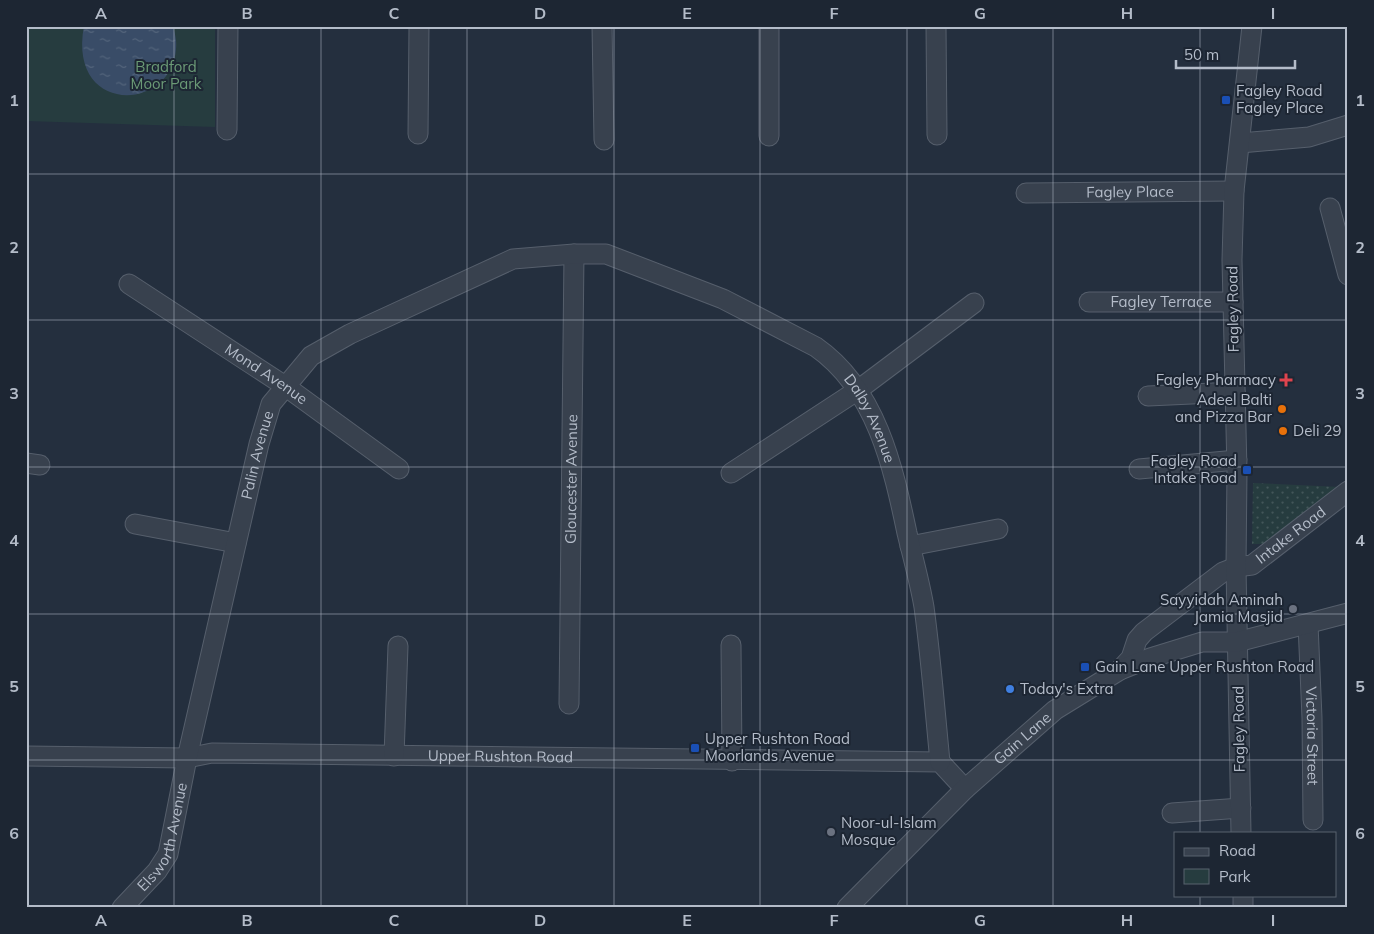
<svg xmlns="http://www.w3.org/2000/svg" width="1374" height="934" viewBox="0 0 1374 934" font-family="Mulish,sans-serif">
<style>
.grass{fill:url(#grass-dots)}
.park{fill:#263c3f}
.water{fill:url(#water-ripples)}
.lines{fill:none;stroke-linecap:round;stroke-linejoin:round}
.minor-casing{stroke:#565f6c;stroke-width:21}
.minor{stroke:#38414e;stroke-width:19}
.grid{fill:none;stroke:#b4bcc9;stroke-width:1;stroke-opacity:0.55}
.transit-dot{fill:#1a4fb4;stroke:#1d2633;stroke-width:2}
.health-dot{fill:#e0444e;stroke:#1d2633;stroke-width:2}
.food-dot{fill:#e8710a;stroke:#1d2633;stroke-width:2}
.worship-dot{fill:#6b7280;stroke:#1d2633;stroke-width:2}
.shop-dot{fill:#3f7fe0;stroke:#1d2633;stroke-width:2}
.labels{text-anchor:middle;stroke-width:4;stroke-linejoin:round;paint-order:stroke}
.park-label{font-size:15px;fill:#6b9a76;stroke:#1d2633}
.poi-label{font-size:15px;fill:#b4bcc9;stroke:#1d2633;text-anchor:start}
.street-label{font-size:15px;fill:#b4bcc9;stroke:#1d2633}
.neatline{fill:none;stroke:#b4bcc9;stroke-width:2}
.grid-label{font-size:16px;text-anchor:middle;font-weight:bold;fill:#b4bcc9}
</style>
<defs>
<pattern id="grass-dots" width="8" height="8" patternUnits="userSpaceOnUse" patternTransform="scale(1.25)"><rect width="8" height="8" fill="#263c3f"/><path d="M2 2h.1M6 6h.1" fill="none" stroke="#435659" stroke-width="1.8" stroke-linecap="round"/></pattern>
<pattern id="water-ripples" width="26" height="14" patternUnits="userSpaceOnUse" patternTransform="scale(1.25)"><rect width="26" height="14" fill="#394c67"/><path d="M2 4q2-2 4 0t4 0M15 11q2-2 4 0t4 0" fill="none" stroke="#53647b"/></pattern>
</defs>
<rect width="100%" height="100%" fill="#242f3e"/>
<!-- grass -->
<path class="grass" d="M 1253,483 L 1341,487 L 1265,544 L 1252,544 Z"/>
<!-- park -->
<path class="park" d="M 26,26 L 215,26 L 215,127 L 26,121 Z"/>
<!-- water -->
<path class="water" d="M 84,26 L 173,26 C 175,34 177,41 176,49 C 171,113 67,115 84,26 Z"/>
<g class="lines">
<!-- minor casing -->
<g class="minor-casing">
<g id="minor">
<path d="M 602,26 L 604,140"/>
<path d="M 769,26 L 769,136"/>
<path d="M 936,26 L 937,135"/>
<path d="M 227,130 L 228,26"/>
<path d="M 418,134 L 419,26"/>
<path d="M 1240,143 L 1309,137 L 1348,125"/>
<path id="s1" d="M 1026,193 L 1234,191"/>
<path d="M 1330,208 L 1348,275"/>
<path id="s2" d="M 129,284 L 285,386 L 399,469"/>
<path id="s3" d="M 1089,302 L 1233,302"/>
<path d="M 1148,396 L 1235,392"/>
<path d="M 26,463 L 40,465"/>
<path d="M 1139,469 L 1237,460"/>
<path d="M 731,473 L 858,390 L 974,303"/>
<path d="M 135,524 L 236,543"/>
<path d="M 910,546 L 998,529"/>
<path id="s4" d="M 1308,624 L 1312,718 L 1313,820"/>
<path d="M 731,645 L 732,761"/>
<path id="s5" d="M 1120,670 L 1131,658 L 1137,640 L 1144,632 L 1223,572 L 1236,567 L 1252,565 L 1348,491"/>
<path id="s6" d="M 569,704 L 574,254"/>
<path id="s7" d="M 26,756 L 187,758 L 212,753 L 940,762 L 965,789"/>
<path d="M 394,756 L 398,646"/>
<path d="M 1172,813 L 1241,808"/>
<path d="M 1241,833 L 1236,567 L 1237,471 L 1232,260 L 1234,191 L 1252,26"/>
<path d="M 1243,895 L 1243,908"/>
<path id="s8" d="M 122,908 L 157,871 L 168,854 L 187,758 L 259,444 L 271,404 L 311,356 L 350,334 L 513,259 L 574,254 L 606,254 L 723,299 L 816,347 C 876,389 893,466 907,533 C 913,558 920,583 924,607 C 931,659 935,711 940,762"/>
<path id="s9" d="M 847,908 L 965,789 L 1055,710 L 1120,670 L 1150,658 L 1202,642 L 1237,642 L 1348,613"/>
</g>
</g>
<!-- minor -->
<use href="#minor" class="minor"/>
</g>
<!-- grid -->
<path class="grid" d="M 174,26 L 174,908M 321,26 L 321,908M 467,26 L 467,908M 614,26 L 614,908M 760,26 L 760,908M 907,26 L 907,908M 1053,26 L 1053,908M 1200,26 L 1200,833M 26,174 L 1348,174M 26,320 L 1348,320M 26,467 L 1348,467M 26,614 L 1348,614M 26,760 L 1348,760M 1200,895 L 1200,908"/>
<!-- markers -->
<g class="transit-dot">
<rect x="1221" y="95" width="10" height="10" rx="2.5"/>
<rect x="1242" y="465" width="10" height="10" rx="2.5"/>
<rect x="1080" y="662" width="10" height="10" rx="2.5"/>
<rect x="690" y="743" width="10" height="10" rx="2.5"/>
</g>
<path class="health-dot" d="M1283.5 372.5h5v5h5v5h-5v5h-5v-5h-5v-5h5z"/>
<g class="food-dot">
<circle cx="1282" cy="409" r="5"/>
<circle cx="1283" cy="431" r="5"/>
</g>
<g class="worship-dot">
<circle cx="1293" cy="609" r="5"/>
<circle cx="831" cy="832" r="5"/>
</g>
<circle class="shop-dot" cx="1010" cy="689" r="5"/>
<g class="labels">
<!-- park labels -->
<g class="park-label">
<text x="166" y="72">Bradford<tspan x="166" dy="17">Moor Park</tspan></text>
</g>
<!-- poi labels -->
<g class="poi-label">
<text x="1236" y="96">Fagley Road<tspan x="1236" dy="17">Fagley Place</tspan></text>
<text x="1276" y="385" text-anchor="end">Fagley Pharmacy</text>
<text x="1272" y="405" text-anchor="end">Adeel Balti<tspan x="1272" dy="17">and Pizza Bar</tspan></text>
<text x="1293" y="436">Deli 29</text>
<text x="1237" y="466" text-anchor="end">Fagley Road<tspan x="1237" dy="17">Intake Road</tspan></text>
<text x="1283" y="605" text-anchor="end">Sayyidah Aminah<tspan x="1283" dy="17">Jamia Masjid</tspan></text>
<text x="1095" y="672">Gain Lane Upper Rushton Road</text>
<text x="1020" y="694">Today's Extra</text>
<text x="705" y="744">Upper Rushton Road<tspan x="705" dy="17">Moorlands Avenue</tspan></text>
<text x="841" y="828">Noor-ul-Islam<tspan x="841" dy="17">Mosque</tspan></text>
</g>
<!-- street labels -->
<g class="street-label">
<text dy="5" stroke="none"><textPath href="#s1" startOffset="104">Fagley Place</textPath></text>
<text dy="5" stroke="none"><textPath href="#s3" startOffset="72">Fagley Terrace</textPath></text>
<text transform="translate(1233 309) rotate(-91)" y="5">Fagley Road</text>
<text dy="5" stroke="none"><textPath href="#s2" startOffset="164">Mond Avenue</textPath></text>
<text dy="5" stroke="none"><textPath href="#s8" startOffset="1234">Dalby Avenue</textPath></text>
<text dy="5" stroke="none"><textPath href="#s8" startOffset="480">Palin Avenue</textPath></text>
<text dy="5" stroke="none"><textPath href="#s6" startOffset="225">Gloucester Avenue</textPath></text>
<text dy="5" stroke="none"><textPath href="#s5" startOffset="224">Intake Road</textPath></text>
<text transform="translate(1239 729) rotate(-91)" y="5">Fagley Road</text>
<text dy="5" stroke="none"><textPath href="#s4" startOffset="112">Victoria Street</textPath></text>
<text dy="5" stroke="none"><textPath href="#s9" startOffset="244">Gain Lane</textPath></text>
<text dy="5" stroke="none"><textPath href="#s7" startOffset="475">Upper Rushton Road</textPath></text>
<text dy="5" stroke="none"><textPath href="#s8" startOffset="85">Elsworth Avenue</textPath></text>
</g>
</g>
<!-- border -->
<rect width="1374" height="934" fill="none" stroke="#1d2633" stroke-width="55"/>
<!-- legend -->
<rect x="1174" y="832" width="162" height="65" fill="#1d2633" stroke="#59626f"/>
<rect x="1184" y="848" width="25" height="8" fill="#38414e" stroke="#59626f"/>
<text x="1219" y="856" font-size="15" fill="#b4bcc9">Road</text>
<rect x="1184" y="869" width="25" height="15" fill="#263c3f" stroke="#59626f"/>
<text x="1219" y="882" font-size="15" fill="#b4bcc9">Park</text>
<!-- scale -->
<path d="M1176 60v8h119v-8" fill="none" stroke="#b4bcc9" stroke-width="2.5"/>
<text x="1184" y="60" font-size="15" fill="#b4bcc9" stroke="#1d2633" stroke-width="4" paint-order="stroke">50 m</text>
<rect x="28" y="28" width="1318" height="878" class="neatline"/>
<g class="grid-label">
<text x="101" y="19">A</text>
<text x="247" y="19">B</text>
<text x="394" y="19">C</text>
<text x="540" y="19">D</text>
<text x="687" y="19">E</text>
<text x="834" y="19">F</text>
<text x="980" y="19">G</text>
<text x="1127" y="19">H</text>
<text x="1273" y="19">I</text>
<text x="14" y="106">1</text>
<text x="1360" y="106">1</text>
<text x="14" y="253">2</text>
<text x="1360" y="253">2</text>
<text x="14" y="399">3</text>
<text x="1360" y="399">3</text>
<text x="14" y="546">4</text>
<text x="1360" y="546">4</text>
<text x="14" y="692">5</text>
<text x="1360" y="692">5</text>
<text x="14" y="839">6</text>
<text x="1360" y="839">6</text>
<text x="101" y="926">A</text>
<text x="247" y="926">B</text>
<text x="394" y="926">C</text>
<text x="540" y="926">D</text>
<text x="687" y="926">E</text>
<text x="834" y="926">F</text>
<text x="980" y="926">G</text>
<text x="1127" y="926">H</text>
<text x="1273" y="926">I</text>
</g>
</svg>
